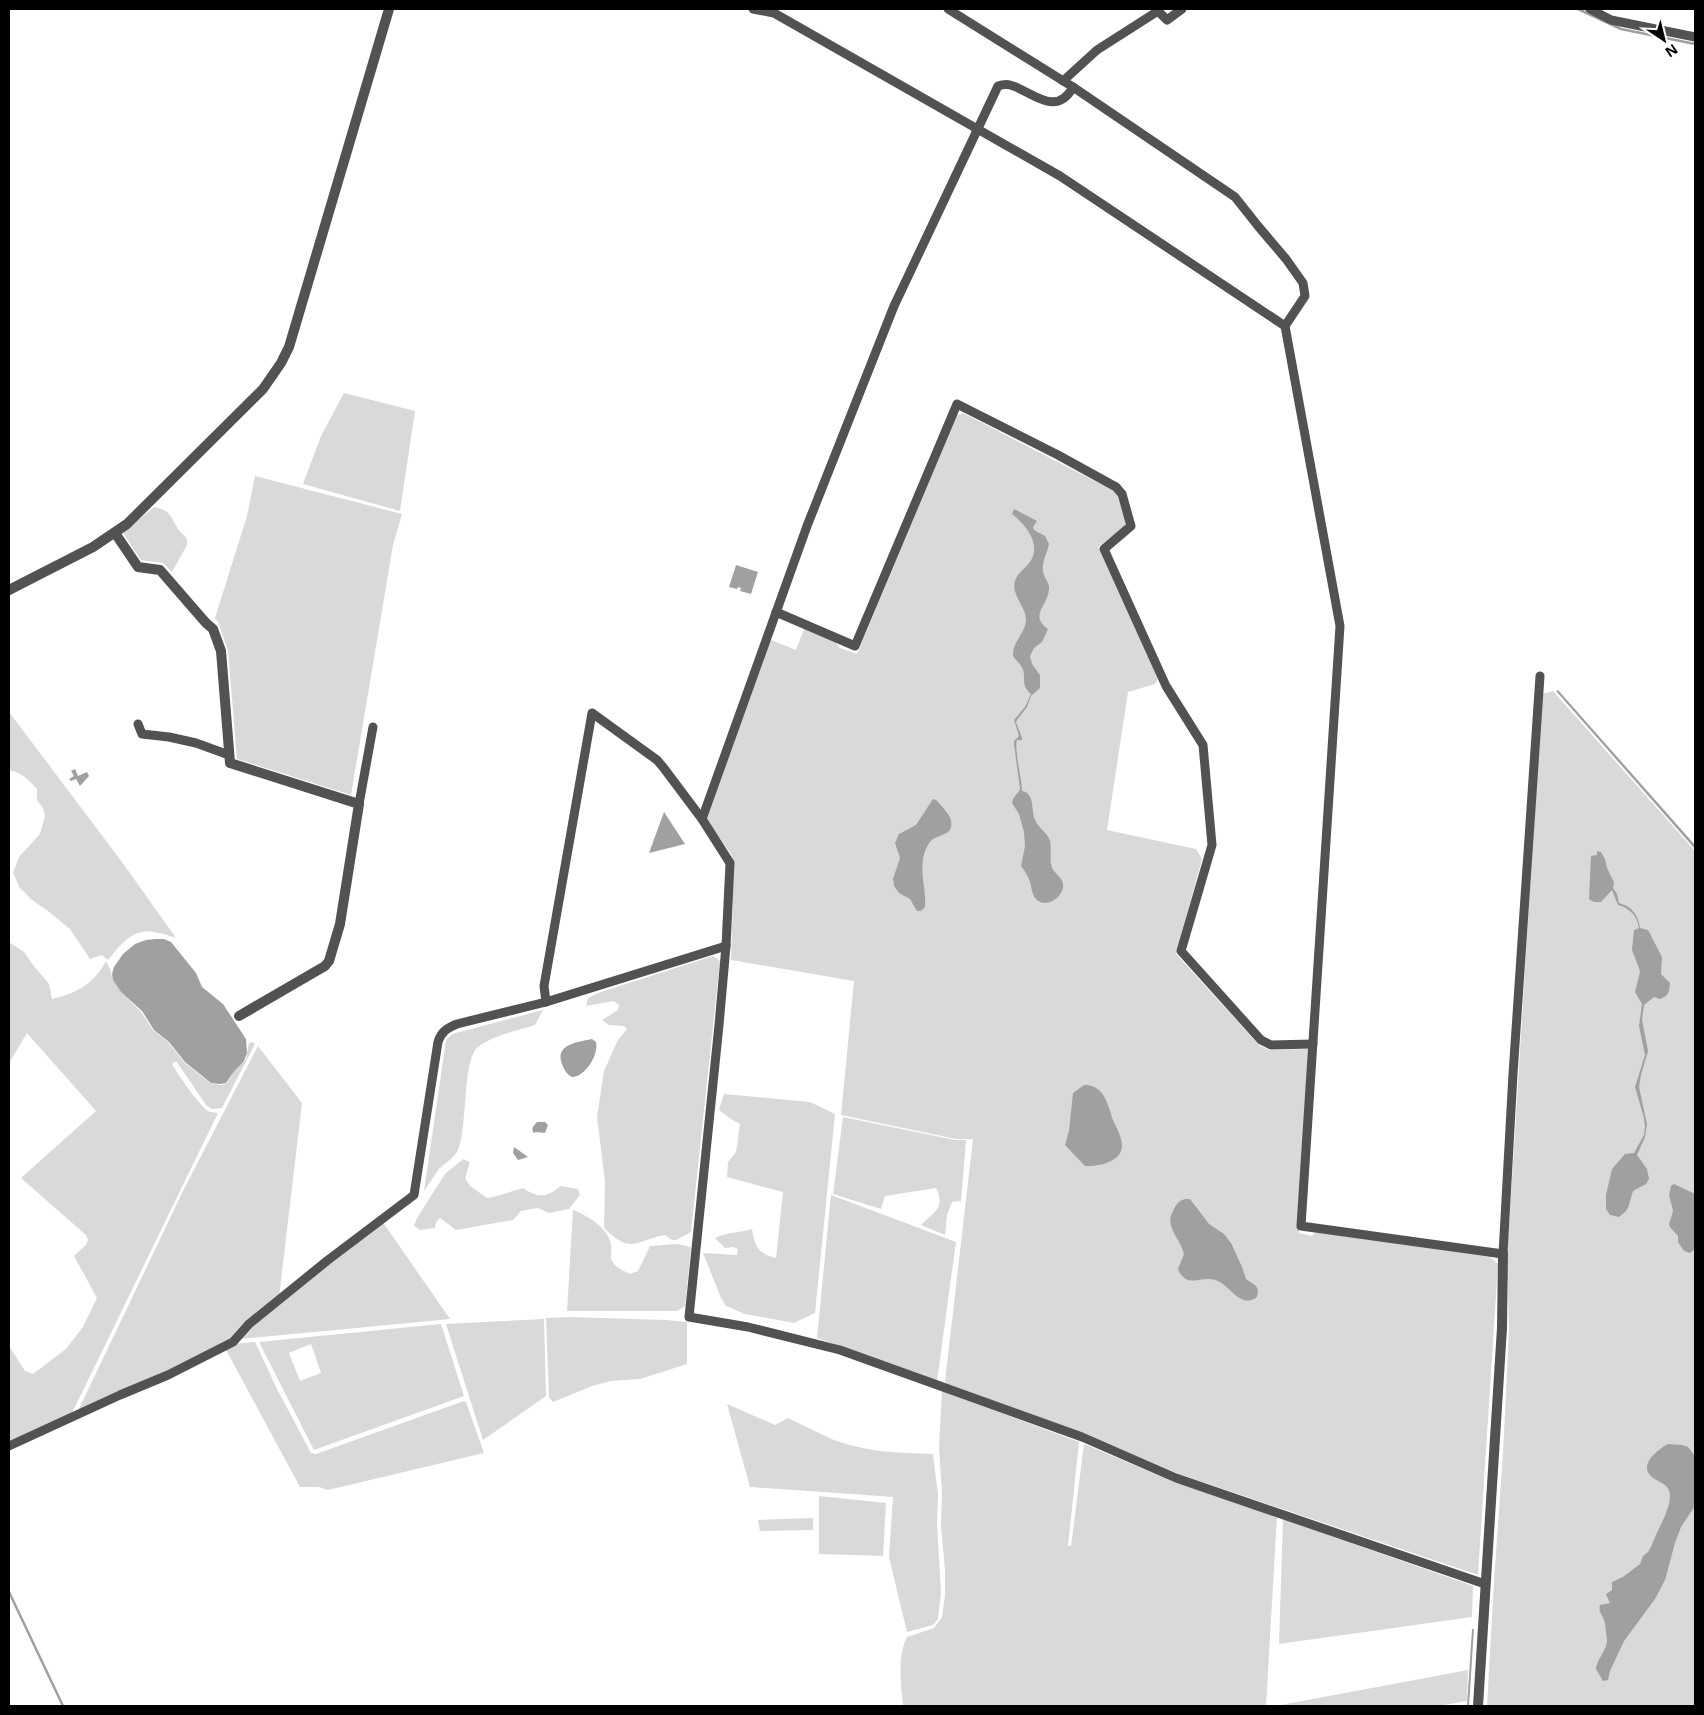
<svg xmlns="http://www.w3.org/2000/svg" width="1704" height="1715" viewBox="0 0 1704 1715" font-family="'Noto Sans',sans-serif">
<style>
.green{fill:#d9d9d9;fill-rule:evenodd}
.water{fill:#a0a0a0}
.lines{fill:none;stroke-linecap:round;stroke-linejoin:round}
.stream{stroke:#a0a0a0;stroke-width:2.5}
.minor{stroke:#525252;stroke-width:9}
.tertiary{stroke:#525252;stroke-width:10}
</style>
<rect width="100%" height="100%" fill="#fff"/>
<!-- green -->
<g class="green">
<path d="M 344,393 L 415,411 L 400,511 L 303,484 L 321,436 Z"/>
<path d="M 963,413 L 1114,491 L 1118,497 L 1126,522 L 1124,527 L 1098,547 L 1158,678 L 1155,684 L 1128,692 L 1107,830 L 1196,849 L 1202,859 L 1176,954 L 1260,1046 L 1269,1050 L 1309,1049 L 1299,1233 L 1312,1236 L 1316,1232 L 1490,1257 L 1498,1264 L 1478,1575 L 1179,1474 L 1084,1434 L 947,1384 L 945,1381 L 973,1139 L 956,1139 L 841,1115 L 854,981 L 731,960 L 734,863 L 731,854 L 706,819 L 771,640 L 796,650 L 804,629 L 836,643 L 840,648 L 857,654 L 957,415 Z"/>
<path d="M 255,476 L 402,514 L 393,545 L 351,795 L 237,759 L 228,651 L 218,622 L 215,618 L 247,516 Z"/>
<path d="M 154,507 C 171,511 169,514 177,527 C 179,532 184,534 187,539 L 187,545 L 172,572 L 163,563 L 141,560 L 123,533 Z"/>
<path d="M 1553,691 L 1695,851 L 1695,1706 L 1487,1706 L 1494,1581 L 1503,1454 L 1509,1329 L 1507,1262 L 1542,694 Z"/>
<path d="M 9,712 L 122,862 L 176,938 C 140,925 131,931 108,960 L 102,955 L 90,959 L 70,929 L 48,911 L 32,900 L 20,888 L 13,873 L 19,857 L 40,834 L 45,816 L 43,808 L 37,800 L 37,789 C 30,781 21,772 9,770 Z"/>
<path d="M 9,942 L 24,952 L 33,965 L 49,984 L 52,999 C 77,993 94,984 106,961 L 110,969 L 113,980 L 121,992 L 141,1012 L 153,1030 L 168,1042 L 184,1062 L 210,1083 L 221,1085 L 227,1083 L 232,1074 L 246,1059 L 249,1043 L 253,1042 L 255,1044 L 222,1108 L 212,1109 L 207,1106 L 176,1061 L 172,1064 C 177,1073 201,1109 210,1112 C 211,1112 218,1113 218,1113 L 71,1415 L 9,1443 L 9,1346 L 25,1371 L 33,1374 L 66,1349 L 83,1327 L 97,1298 L 74,1256 L 86,1245 L 88,1240 L 86,1235 L 21,1178 L 96,1111 L 27,1033 L 9,1063 Z"/>
<path d="M 713,956 L 720,961 L 691,1232 L 676,1240 L 672,1240 L 665,1235 C 634,1241 632,1255 604,1228 L 605,1182 L 597,1117 L 604,1071 L 618,1040 L 627,1029 L 624,1026 L 609,1025 L 602,1020 L 618,1010 L 619,1005 L 614,1001 L 586,1006 L 588,998 L 598,993 Z"/>
<path d="M 543,1010 L 535,1025 C 516,1031 494,1035 478,1047 C 462,1059 468,1127 458,1150 C 455,1157 445,1163 439,1169 C 434,1176 429,1184 424,1191 L 446,1040 L 452,1034 Z"/>
<path d="M 258,1046 L 302,1103 L 279,1297 L 231,1340 L 171,1371 L 77,1413 L 183,1191 Z"/>
<path d="M 724,1094 L 810,1102 L 835,1114 L 815,1313 L 794,1323 L 745,1314 L 726,1306 L 721,1298 L 703,1253 L 737,1255 L 738,1249 L 733,1247 L 725,1248 L 715,1238 C 727,1232 739,1233 752,1229 C 755,1248 758,1253 776,1258 L 783,1192 L 727,1177 L 728,1162 L 736,1152 L 740,1124 L 731,1119 L 719,1110 Z"/>
<path d="M 843,1117 L 955,1140 L 966,1140 L 961,1201 L 952,1202 L 947,1215 L 945,1235 L 921,1225 C 934,1212 946,1208 936,1188 L 885,1196 L 881,1209 L 833,1194 Z"/>
<path d="M 463,1159 L 470,1162 L 465,1178 L 470,1186 L 487,1198 C 500,1196 511,1191 523,1188 C 539,1199 547,1197 561,1186 L 578,1189 L 580,1195 L 569,1209 L 549,1213 L 538,1208 L 521,1211 L 513,1220 L 456,1230 L 440,1218 L 436,1222 L 435,1228 L 420,1230 L 414,1226 L 417,1218 L 445,1174 Z"/>
<path d="M 831,1195 L 956,1242 L 937,1381 L 817,1338 Z"/>
<path d="M 573,1210 C 587,1215 608,1228 611,1244 C 612,1247 611,1252 611,1256 C 611,1266 622,1270 630,1274 L 638,1271 L 650,1246 L 677,1244 L 691,1247 L 685,1306 L 677,1311 L 567,1311 Z"/>
<path d="M 382,1221 L 450,1319 L 240,1339 L 249,1327 Z"/>
<path d="M 570,1317 L 666,1320 L 687,1322 L 687,1364 L 640,1379 L 611,1381 L 592,1386 L 553,1402 L 549,1397 L 546,1318 Z"/>
<path d="M 544,1319 L 546,1396 L 483,1440 L 446,1324 Z"/>
<path d="M 441,1324 L 464,1396 L 314,1450 L 259,1342 ZM 311,1344 L 321,1373 L 300,1381 L 289,1353 Z"/>
<path d="M 255,1342 L 277,1389 L 311,1453 L 316,1454 L 464,1401 L 466,1402 L 484,1453 L 328,1490 L 319,1487 L 300,1487 L 225,1348 L 233,1344 Z"/>
<path d="M 942,1391 L 1079,1442 L 1068,1546 L 1071,1546 L 1084,1444 L 1174,1482 L 1277,1516 L 1266,1706 L 903,1706 C 901,1685 897,1657 907,1637 L 934,1628 L 942,1617 L 945,1595 L 945,1570 L 941,1526 L 942,1494 L 939,1448 Z"/>
<path d="M 727,1404 L 775,1425 L 788,1418 C 803,1425 818,1433 834,1440 C 865,1452 900,1453 933,1454 L 938,1495 L 937,1523 L 941,1593 L 938,1619 L 933,1625 L 907,1632 L 889,1557 L 893,1497 L 750,1487 Z"/>
<path d="M 819,1496 L 886,1503 L 883,1556 L 819,1554 Z"/>
<path d="M 813,1518 L 813,1530 L 760,1531 L 758,1520 Z"/>
<path d="M 1283,1519 L 1473,1586 L 1472,1617 L 1279,1644 Z"/>
<path d="M 1468,1670 L 1467,1701 L 1439,1706 L 1275,1706 Z"/>
</g>
<!-- water -->
<g class="water">
<path d="M 1014,509 L 1037,521 L 1033,527 L 1034,530 L 1045,536 L 1049,544 C 1047,554 1042,560 1043,571 C 1044,579 1050,582 1049,590 C 1047,607 1029,615 1048,629 L 1042,642 L 1034,648 L 1030,656 L 1032,664 L 1040,675 L 1040,688 L 1031,696 L 1027,707 L 1017,720 L 1016,722 L 1022,738 L 1022,740 L 1017,740 C 1014,748 1022,780 1022,791 C 1035,793 1031,810 1035,820 C 1038,828 1048,833 1050,841 C 1052,850 1049,859 1052,868 C 1055,874 1062,877 1063,884 C 1065,896 1047,909 1037,900 C 1031,895 1032,886 1029,879 C 1027,874 1024,870 1021,866 L 1025,846 L 1024,832 L 1019,814 L 1012,803 L 1013,799 L 1019,791 L 1020,789 L 1014,744 L 1014,741 L 1019,736 L 1014,720 L 1025,707 L 1031,694 C 1019,684 1028,676 1021,666 C 1019,662 1015,660 1013,656 C 1012,642 1025,634 1026,620 C 1026,606 1011,596 1015,581 C 1018,572 1025,569 1029,563 C 1043,546 1026,525 1012,514 Z"/>
<path d="M 736,565 L 758,572 L 751,594 L 740,591 L 741,588 L 738,587 L 737,589 L 729,587 Z"/>
<path d="M 1558,690 L 1695,845 L 1695,849 L 1556,691 Z"/>
<path d="M 75,769 L 78,776 L 87,772 L 89,776 L 80,786 L 76,779 L 71,781 L 69,779 L 74,776 L 71,771 Z"/>
<path d="M 933,799 L 936,800 C 942,807 954,817 951,827 C 949,836 935,835 930,842 C 915,862 927,886 925,907 L 921,911 L 917,911 L 910,899 L 899,893 L 894,886 L 893,879 L 900,858 L 895,843 L 899,834 L 916,825 Z"/>
<path d="M 664,812 L 685,844 L 649,853 Z"/>
<path d="M 1597,851 L 1601,852 L 1605,859 L 1607,868 L 1614,882 L 1613,888 L 1617,894 L 1619,903 C 1633,907 1638,915 1640,928 L 1648,930 L 1662,957 L 1661,974 L 1670,983 C 1669,992 1669,996 1660,999 L 1654,997 L 1644,1005 L 1642,1020 L 1648,1051 L 1641,1075 L 1639,1087 L 1647,1124 L 1645,1137 L 1637,1155 L 1647,1169 L 1649,1179 L 1646,1184 L 1633,1191 L 1628,1208 L 1625,1212 L 1619,1217 L 1610,1215 L 1606,1209 L 1606,1195 L 1612,1169 L 1625,1154 L 1634,1153 L 1644,1135 L 1645,1127 L 1644,1118 L 1635,1087 L 1645,1055 L 1639,1026 L 1642,1004 L 1635,992 L 1640,972 L 1639,968 L 1632,950 L 1634,930 L 1639,928 C 1637,916 1630,908 1618,905 L 1612,890 L 1601,902 L 1594,902 L 1589,899 L 1591,856 L 1597,855 Z"/>
<path d="M 155,939 L 164,939 L 171,942 L 196,973 L 202,987 L 223,1004 L 246,1039 L 247,1053 L 244,1061 L 232,1074 L 226,1083 L 220,1084 L 211,1083 L 185,1062 L 169,1042 L 154,1030 L 142,1011 L 121,992 L 113,980 L 112,974 L 114,967 L 123,954 L 135,944 L 146,940 Z"/>
<path d="M 592,1039 L 596,1042 C 599,1055 585,1077 572,1077 C 566,1074 563,1068 561,1061 C 557,1043 580,1042 592,1039 Z"/>
<path d="M 1084,1085 C 1104,1084 1108,1105 1113,1120 C 1117,1129 1122,1137 1122,1146 C 1122,1162 1097,1167 1085,1166 L 1065,1145 L 1069,1131 L 1073,1093 Z"/>
<path d="M 537,1122 L 545,1122 L 548,1125 L 545,1133 L 536,1132 L 534,1133 C 530,1129 534,1125 537,1122 Z"/>
<path d="M 514,1147 L 528,1157 L 518,1160 L 513,1153 Z"/>
<path d="M 1674,1184 L 1695,1194 L 1695,1249 L 1690,1253 L 1684,1251 L 1678,1242 L 1678,1236 L 1670,1227 L 1669,1224 L 1673,1211 L 1669,1195 L 1671,1186 Z"/>
<path d="M 1185,1199 L 1190,1199 L 1209,1224 L 1224,1234 L 1231,1243 L 1242,1267 L 1246,1279 L 1256,1286 L 1258,1290 L 1257,1297 C 1240,1310 1230,1284 1215,1280 C 1200,1275 1187,1290 1178,1269 L 1184,1254 C 1180,1237 1163,1227 1174,1209 C 1177,1203 1179,1201 1185,1199 Z"/>
<path d="M 1668,1444 L 1682,1445 L 1688,1447 L 1695,1456 L 1695,1506 L 1681,1527 L 1675,1543 L 1665,1580 L 1655,1599 L 1624,1641 L 1610,1671 L 1608,1680 L 1603,1681 L 1596,1669 C 1597,1658 1607,1651 1607,1640 C 1606,1633 1606,1626 1604,1620 C 1602,1614 1598,1612 1600,1605 L 1610,1603 L 1606,1594 L 1612,1590 L 1612,1582 L 1623,1577 L 1640,1564 L 1643,1556 L 1648,1552 L 1651,1547 C 1656,1532 1670,1511 1670,1496 C 1670,1482 1656,1483 1649,1474 C 1641,1462 1659,1449 1668,1444 Z"/>
<path d="M 1472,1629 L 1474,1629 L 1469,1706 L 1467,1706 Z"/>
</g>
<g class="lines">
<!-- stream -->
<g class="stream">
<path d="M 1578,9 L 1621,29 L 1695,44"/>
<path d="M 9,1592 L 63,1706"/>
</g>
<!-- minor -->
<g class="minor">
<path d="M 753,9 L 774,13 L 1060,176 L 1285,326"/>
<path d="M 948,9 L 1073,87 L 1235,197 L 1258,226 L 1286,259 L 1303,283 L 1305,296 L 1285,326 L 1340,626 L 1301,1226 L 1503,1254 L 1513,1074 L 1540,676"/>
<path d="M 1156,9 L 1167,20 L 1182,9"/>
<path d="M 1590,9 L 1611,20 L 1695,37"/>
<path d="M 1063,81 L 1097,50 L 1158,11"/>
<path d="M 776,612 L 855,646 L 957,404 L 1058,455 L 1116,487 L 1122,494 L 1131,526 L 1104,549 L 1166,686 L 1203,745 L 1212,845 L 1181,951 L 1261,1040 L 1271,1045 L 1313,1044"/>
<path d="M 138,724 L 142,734 L 169,737 L 196,743 L 229,755"/>
<path d="M 359,804 L 373,727"/>
<path d="M 702,819 L 807,526 L 894,306 L 998,86 C 1001,85 1006,84 1010,85 C 1030,90 1056,119 1073,87"/>
<path d="M 546,1002 L 544,986 L 592,713 L 657,760 L 663,767 L 702,819 L 730,863 L 726,946 L 719,1025 L 689,1317 L 748,1327 L 840,1350 L 1082,1437 L 1176,1478 L 1485,1584"/>
<path d="M 9,1446 L 120,1395 L 168,1375 L 233,1342 L 249,1324 L 328,1260 L 414,1195 L 438,1042 C 441,1032 447,1028 457,1024 L 546,1002 L 726,946"/>
</g>
<!-- tertiary -->
<g class="tertiary">
<path d="M 115,533 L 138,567 L 160,570 L 206,623 L 213,629 L 221,651 L 230,763 L 359,804 L 340,924 L 329,961 L 325,966 L 239,1016"/>
<path d="M 9,590 L 93,547 L 127,524 L 263,389 L 281,363 L 289,347 L 389,9"/>
<path d="M 1478,1706 L 1502,1328 L 1503,1254"/>
</g>
</g>
<!-- border -->
<rect width="1704" height="1715" fill="none" stroke="#000000" stroke-width="20"/>
<!-- north arrow -->
<g transform="translate(1664 40) rotate(145)" stroke="#ffffff" stroke-width="4" paint-order="stroke">
<path d="M0-4L9 19L0 12L-9 19Z" fill="#000000"/>
<text y="-8" font-size="14" font-weight="bold" text-anchor="middle" fill="#000000">N</text>
</g>
</svg>
